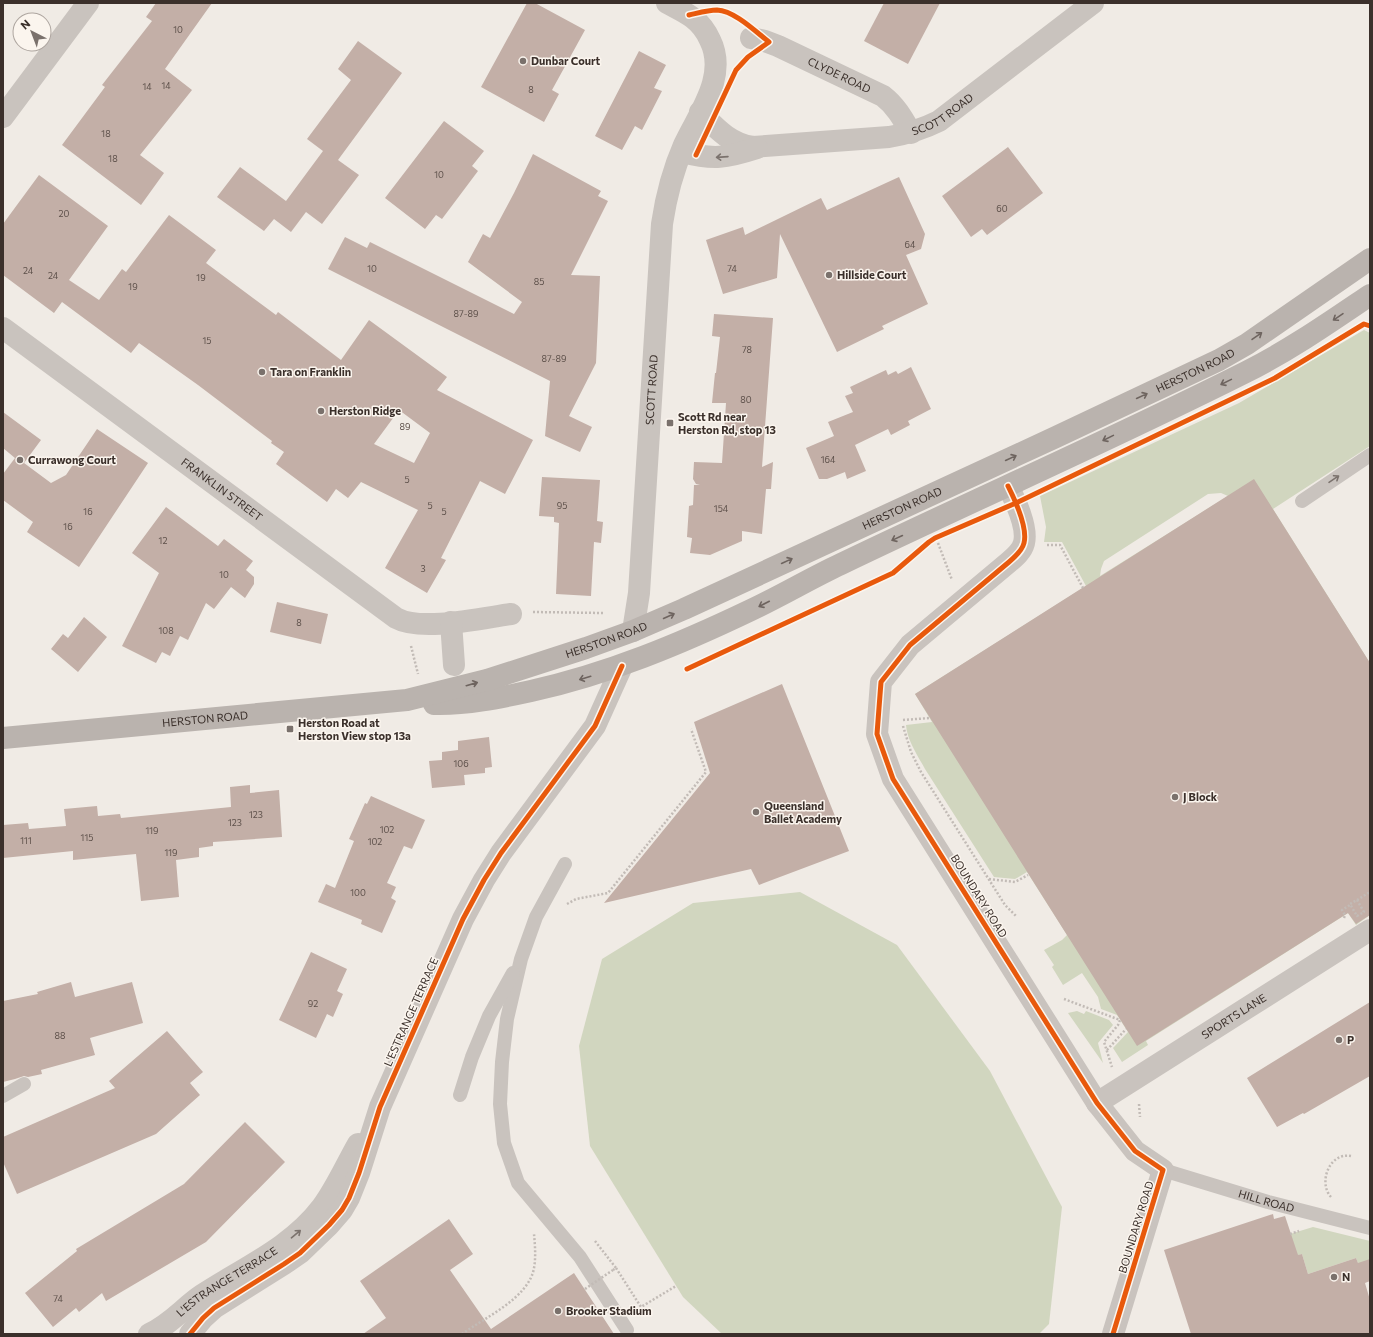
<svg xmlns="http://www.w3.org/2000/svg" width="1373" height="1337" viewBox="0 0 1373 1337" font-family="Commissioner,sans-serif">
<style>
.green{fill:#d1d6bf;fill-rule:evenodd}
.building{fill:#c3afa7;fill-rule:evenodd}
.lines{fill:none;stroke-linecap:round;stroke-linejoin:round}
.path{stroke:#c2bbb6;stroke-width:2.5;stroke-dasharray:2 2;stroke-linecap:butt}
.service{stroke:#c9c3be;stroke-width:14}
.minor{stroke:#c9c3be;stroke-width:22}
.tertiary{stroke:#c9c3be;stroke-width:22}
.secondary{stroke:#bab3ae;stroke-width:22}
.path-bridge{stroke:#c2bbb6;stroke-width:2.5;stroke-dasharray:2 2;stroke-linecap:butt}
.cycleway-casing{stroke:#fbf5ee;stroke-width:8}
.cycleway{stroke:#e8590c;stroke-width:5}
.oneway{stroke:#7b726d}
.oneway2{stroke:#6e645f}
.poi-dot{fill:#7a716c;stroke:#fbf5ee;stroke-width:1.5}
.labels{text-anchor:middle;stroke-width:3;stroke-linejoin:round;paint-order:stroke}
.number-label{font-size:9px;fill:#5d504a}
.poi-label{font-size:11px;font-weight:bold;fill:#3b302b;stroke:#fbf5ee;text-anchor:start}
.street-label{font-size:11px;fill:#3b302b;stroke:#fbf5ee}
</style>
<rect width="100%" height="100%" fill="#f0ebe5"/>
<!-- green -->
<g class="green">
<path d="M 1364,330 L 1370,333 L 1370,446 L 1273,509 L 1370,663 L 1370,915 L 1356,925 L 1348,913 L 1345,915 L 1146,1041 L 1148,1045 L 1122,1062 L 1113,1048 L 1128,1032 L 1117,1015 L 1101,1009 L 1098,997 L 1082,973 L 1063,985 L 1052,967 L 1054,965 L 1044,950 L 1062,940 L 1067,935 L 1027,872 L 1015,879 L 994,877 L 925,769 C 918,756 907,740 906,725 L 932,722 L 915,694 L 1086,586 L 1062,542 L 1044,542 L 1046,527 L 1040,496 L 1239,403 ZM 1221,493 L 1228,496 L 1100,576 L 1101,569 L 1104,561 L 1208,494 Z"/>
<path d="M 800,892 L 897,945 L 990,1071 L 1062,1207 L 1049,1324 L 1039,1334 L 722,1334 L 683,1297 L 590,1146 L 579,1046 L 602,959 L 693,903 Z"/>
<path d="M 1077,1011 L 1084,1014 L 1086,1011 L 1109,1020 L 1113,1025 L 1098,1043 L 1103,1063 L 1068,1013 Z"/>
<path d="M 1313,1227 L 1370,1241 L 1370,1268 L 1358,1263 L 1356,1258 L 1308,1274 L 1302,1254 L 1286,1259 L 1290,1234 Z"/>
</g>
<!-- building -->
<g class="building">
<path d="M 156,3 L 212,3 L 165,69 L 192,90 L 140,155 L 164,173 L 141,205 L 62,145 L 105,87 L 102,85 L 152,21 L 146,17 Z"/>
<path d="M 527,3 L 535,3 L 585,30 L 552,90 L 559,94 L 544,122 L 481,87 Z"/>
<path d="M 884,3 L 940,3 L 908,64 L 864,41 Z"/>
<path d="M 358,41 L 402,73 L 338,160 L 359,175 L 322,224 L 306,212 L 291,232 L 274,219 L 264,231 L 217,197 L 240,167 L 286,201 L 323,151 L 307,139 L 351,80 L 338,69 Z"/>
<path d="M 639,51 L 666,65 L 654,88 L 662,91 L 642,130 L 635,126 L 622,150 L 595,136 Z"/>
<path d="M 444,121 L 484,151 L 472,166 L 478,171 L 442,219 L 436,215 L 425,229 L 385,198 Z"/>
<path d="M 1008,147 L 1043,193 L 987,235 L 982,229 L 971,237 L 942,196 Z"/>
<path d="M 533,154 L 601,191 L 598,196 L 608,201 L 571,275 L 600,276 L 596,363 L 569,416 L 592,427 L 580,452 L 545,436 L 550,381 L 328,269 L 345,237 L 367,248 L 370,242 L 514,314 L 522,302 L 468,262 L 483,234 L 490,238 L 514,193 Z"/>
<path d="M 39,175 L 108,226 L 69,280 L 99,300 L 122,269 L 126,272 L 169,215 L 216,250 L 206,263 L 276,315 L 278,312 L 341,360 L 369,320 L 447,377 L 437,390 L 533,440 L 505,494 L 480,481 L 441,558 L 446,560 L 427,593 L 385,568 L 418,510 L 361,482 L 348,498 L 336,489 L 327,502 L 276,464 L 284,452 L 271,443 L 272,441 L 198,385 L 139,343 L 131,353 L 62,302 L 54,313 L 3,275 L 3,224 ZM 399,410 L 430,433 L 414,463 L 374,444 Z"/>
<path d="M 899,177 L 925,234 L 921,249 L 906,255 L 928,304 L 882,326 L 884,329 L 837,352 L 780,234 L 777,278 L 723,294 L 706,240 L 743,227 L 745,235 L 821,198 L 827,210 Z"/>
<path d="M 714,314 L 773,318 L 762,467 L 773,462 L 771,489 L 766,489 L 762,534 L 742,531 L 742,541 L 710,555 L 690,553 L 692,538 L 687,537 L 689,506 L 693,505 L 694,485 L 700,485 L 696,484 L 693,479 L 694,462 L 722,463 L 726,403 L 712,403 L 715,373 L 716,373 L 720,337 L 712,336 Z"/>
<path d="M 911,367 L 931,409 L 908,421 L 910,425 L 891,435 L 888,429 L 855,445 L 866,471 L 847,479 L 845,472 L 827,479 L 819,479 L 806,448 L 834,436 L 828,422 L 853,412 L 845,396 L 853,393 L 850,387 L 886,370 L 888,375 L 896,371 L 898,374 Z"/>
<path d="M 3,412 L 41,440 L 24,463 L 51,483 L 66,475 L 97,429 L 148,463 L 79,567 L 27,532 L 33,522 L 3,500 L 3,474 L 15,458 L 3,448 Z"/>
<path d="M 542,477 L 600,480 L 597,521 L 603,522 L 601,543 L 594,542 L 591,596 L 556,594 L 559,523 L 554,522 L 554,517 L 539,516 Z"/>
<path d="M 1254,479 L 1370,663 L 1370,915 L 1356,924 L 1348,913 L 1137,1046 L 915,694 Z"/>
<path d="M 166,507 L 218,546 L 224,539 L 253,561 L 246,570 L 254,577 L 254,584 L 245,598 L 231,587 L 214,609 L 206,603 L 188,640 L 180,636 L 170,656 L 162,652 L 156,663 L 122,646 L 159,573 L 132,553 Z"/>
<path d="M 277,602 L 328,614 L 321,644 L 270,632 Z"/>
<path d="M 84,617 L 107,637 L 78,672 L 51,649 L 63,634 L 68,638 Z"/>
<path d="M 782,684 L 849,851 L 759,885 L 751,869 L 604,903 L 710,773 L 694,722 Z"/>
<path d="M 489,737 L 492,767 L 485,768 L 485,773 L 464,775 L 465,785 L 432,788 L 429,761 L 442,760 L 442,752 L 458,750 L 458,741 Z"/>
<path d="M 250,785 L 250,793 L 279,790 L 282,837 L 213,842 L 213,846 L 199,848 L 199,857 L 176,860 L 179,897 L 141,901 L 136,854 L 73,860 L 73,851 L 3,858 L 3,825 L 28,823 L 29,829 L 66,826 L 64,809 L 97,806 L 98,816 L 120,814 L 121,818 L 231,807 L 230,787 Z"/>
<path d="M 371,796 L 425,820 L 412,849 L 404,846 L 387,883 L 396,887 L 391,898 L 396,901 L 382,933 L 361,924 L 362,920 L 318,902 L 326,884 L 335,888 L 354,841 L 349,839 L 365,803 L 367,804 Z"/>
<path d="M 311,952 L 347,969 L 337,991 L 343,994 L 333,1017 L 327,1014 L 316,1038 L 279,1020 Z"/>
<path d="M 71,982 L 75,997 L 132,982 L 143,1023 L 90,1038 L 95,1055 L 41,1070 L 42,1074 L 28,1077 L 24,1076 L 15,1079 L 3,1082 L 3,1001 L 38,994 L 37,992 Z"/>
<path d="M 1370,1002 L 1370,1076 L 1304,1114 L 1303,1113 L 1277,1127 L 1247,1078 Z"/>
<path d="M 167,1031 L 203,1072 L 190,1083 L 200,1095 L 156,1134 L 17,1194 L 3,1162 L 3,1137 L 115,1088 L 109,1081 Z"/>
<path d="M 245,1122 L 285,1162 L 206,1242 L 106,1301 L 102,1293 L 79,1312 L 76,1308 L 53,1327 L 25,1293 L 77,1251 L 76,1249 L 184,1184 Z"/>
<path d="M 1273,1214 L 1274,1219 L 1285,1216 L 1298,1255 L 1302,1254 L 1308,1274 L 1356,1258 L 1358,1263 L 1370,1259 L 1370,1281 L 1365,1283 L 1370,1300 L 1370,1334 L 1191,1334 L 1164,1250 Z"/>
<path d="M 449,1219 L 473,1254 L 450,1270 L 491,1329 L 574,1273 L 614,1334 L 363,1334 L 386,1318 L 360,1281 Z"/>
</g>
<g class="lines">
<!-- path -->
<g class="path">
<path d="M 938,543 L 952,580"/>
<path d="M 1047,545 L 1060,545 L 1083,588"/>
<path d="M 533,612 L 603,613"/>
<path d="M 411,646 L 418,674"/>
<path d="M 903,720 L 930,718"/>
<path d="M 903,726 L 911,752 L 921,772 L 1005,905 L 1016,916"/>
<path d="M 989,879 L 1015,882 L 1028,875"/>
<path d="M 1357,900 L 1364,912 L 1357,916 L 1350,904 Z"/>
<path d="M 1357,900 L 1370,892"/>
<path d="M 567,904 L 576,899 L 608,893 L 706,772 L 691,729"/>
<path d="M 1344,918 L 1345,915 L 1342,910 L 1350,905"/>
<path d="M 1064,999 L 1120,1020 L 1118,1025 L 1104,1042 L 1112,1067"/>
<path d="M 1107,1050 L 1126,1029"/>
<path d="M 1139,1104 L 1140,1117"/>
<path d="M 1331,1197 C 1318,1183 1329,1152 1351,1156"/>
<path d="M 1290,1234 L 1299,1231"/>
<path d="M 595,1241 L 616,1268 L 613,1270"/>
<path d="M 616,1268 L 641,1307 L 676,1286"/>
<path d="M 462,1334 C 484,1318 529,1298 534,1268 C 536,1257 535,1245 534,1234"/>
</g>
<!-- service -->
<g class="service">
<path d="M 1302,501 L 1370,455"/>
<path d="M 565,864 L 536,917 L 521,959 L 507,1019 L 502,1062 L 500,1104 L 504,1143 L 518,1183 L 580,1257 L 627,1330"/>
<path d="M 460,1095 L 472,1057 L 489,1016 L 513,973"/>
<path d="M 3,1096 L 24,1084"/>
<path id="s1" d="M 1163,1170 L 1268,1202 L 1370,1228"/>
</g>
<!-- minor -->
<g class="minor">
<path id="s2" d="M 751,38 L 765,41 L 778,46 L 883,96 C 896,106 903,119 911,133"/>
<path id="s3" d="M 700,112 C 716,128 730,144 753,147 L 889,137 C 907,134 923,129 939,121 L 1093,3"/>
<path d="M 3,117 L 88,3"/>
<path d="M 682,152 C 714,160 726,158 757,148"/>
<path id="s4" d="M 3,328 L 396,618 C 421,632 482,618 511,614"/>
<path d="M 1008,486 C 1015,500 1028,527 1024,543 C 1022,551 1015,557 1009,562 L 910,645 L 881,682 L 877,734 L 893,779 L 1097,1103 L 1135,1151 L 1163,1170 L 1113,1334"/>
<path d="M 451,622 L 454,665"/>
<path id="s5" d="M 1097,1103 L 1370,930"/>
</g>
<!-- tertiary -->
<g class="tertiary">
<path id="s6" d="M 633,631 L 639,593 L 662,224 C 666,197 673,170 684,145 C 699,113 728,76 710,40 C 706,31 701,24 693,18 C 685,12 676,8 667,3"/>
<path id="s7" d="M 149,1334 C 170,1325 184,1307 202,1295 C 243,1268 291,1248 322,1207 C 336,1188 346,1165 358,1144"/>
<path d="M 190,1334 L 203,1318 L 214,1308 L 284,1264 L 300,1253 L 329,1225 L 342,1210 L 349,1198 L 359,1173 L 380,1107 L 463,919 L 484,880 L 501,853 L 595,726 L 622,666"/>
</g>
<!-- secondary -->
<g class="secondary">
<path d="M 434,704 C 466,705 499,698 531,691 C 608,674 680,644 751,610 C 781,596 811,578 841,564 C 976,499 1113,439 1246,372 C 1290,350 1330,322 1370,295"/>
<path id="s8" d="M 3,738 L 407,700 L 487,680 L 586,648 L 633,631 L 684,609 L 1056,437 L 1219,360 L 1247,344 L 1370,259"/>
</g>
<!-- path-bridge -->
<path class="path-bridge" d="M 585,1289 L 613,1270"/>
<!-- cycleway casing -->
<g class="cycleway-casing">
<g id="cycleway">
<path d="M 689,15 C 698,13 708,10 717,10 C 735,11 756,32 769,42 L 748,57 L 736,70 L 696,155"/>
<path d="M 1008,486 C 1015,500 1028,527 1024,543 C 1022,551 1015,557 1009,562 L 910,645 L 881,682 L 877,734 L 893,779 L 1097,1103 L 1135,1151 L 1163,1170 L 1113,1334"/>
<path d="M 687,669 L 893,573 L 929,542 L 935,538 L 1016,503 L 1275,378 L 1364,324 L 1370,326"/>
<path d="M 190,1334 L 203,1318 L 214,1308 L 284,1264 L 300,1253 L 329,1225 L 342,1210 L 349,1198 L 359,1173 L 380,1107 L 463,919 L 484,880 L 501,853 L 595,726 L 622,666"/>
</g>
</g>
<!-- cycleway -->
<use href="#cycleway" class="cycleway"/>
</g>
<!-- one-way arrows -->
<defs><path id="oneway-shaft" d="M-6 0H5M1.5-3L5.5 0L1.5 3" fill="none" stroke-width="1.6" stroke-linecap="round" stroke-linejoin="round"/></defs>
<g class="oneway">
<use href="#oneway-shaft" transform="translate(722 157) rotate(176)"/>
<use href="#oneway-shaft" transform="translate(1334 479) rotate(-34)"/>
<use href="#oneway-shaft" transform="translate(296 1234) rotate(-40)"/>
</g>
<g class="oneway2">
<use href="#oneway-shaft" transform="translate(1338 317) rotate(146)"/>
<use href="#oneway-shaft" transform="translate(1257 336) rotate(-35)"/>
<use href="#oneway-shaft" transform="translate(1226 382) rotate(154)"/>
<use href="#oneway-shaft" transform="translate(1142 396) rotate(-25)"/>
<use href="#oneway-shaft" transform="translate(1108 438) rotate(154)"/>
<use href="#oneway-shaft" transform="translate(1011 458) rotate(-25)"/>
<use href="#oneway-shaft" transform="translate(897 538) rotate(155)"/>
<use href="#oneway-shaft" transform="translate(787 561) rotate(-25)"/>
<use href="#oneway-shaft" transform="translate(764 604) rotate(153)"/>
<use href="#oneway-shaft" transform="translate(669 616) rotate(-24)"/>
<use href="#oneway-shaft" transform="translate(585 678) rotate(163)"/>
<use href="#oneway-shaft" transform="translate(472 684) rotate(-16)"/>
</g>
<!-- markers -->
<g class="poi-dot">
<circle cx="523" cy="61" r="4"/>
<circle cx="829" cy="275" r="4"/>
<circle cx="262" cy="372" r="4"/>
<circle cx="321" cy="411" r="4"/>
<rect x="666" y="419" width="8" height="8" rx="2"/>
<circle cx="20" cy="460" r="4"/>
<rect x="286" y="725" width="8" height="8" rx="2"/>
<circle cx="1175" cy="797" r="4"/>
<circle cx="756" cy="812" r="4"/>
<circle cx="1339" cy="1040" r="4"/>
<circle cx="1334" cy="1277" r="4"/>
<circle cx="558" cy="1311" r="4"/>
</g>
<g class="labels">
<!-- number labels -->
<g class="number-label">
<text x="178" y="33">10</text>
<text x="166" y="89">14</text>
<text x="147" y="90">14</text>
<text x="531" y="93">8</text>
<text x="106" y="137">18</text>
<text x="113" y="162">18</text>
<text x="439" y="178">10</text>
<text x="1002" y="212">60</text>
<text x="64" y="217">20</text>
<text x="910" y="248">64</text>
<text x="372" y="272">10</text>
<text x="732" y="272">74</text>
<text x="28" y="274">24</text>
<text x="53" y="279">24</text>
<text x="201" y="281">19</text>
<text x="539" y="285">85</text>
<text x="133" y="290">19</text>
<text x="466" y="317">87-89</text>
<text x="207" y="344">15</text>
<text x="747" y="353">78</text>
<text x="554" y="362">87-89</text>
<text x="746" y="403">80</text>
<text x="405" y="430">89</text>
<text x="828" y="463">164</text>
<text x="407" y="483">5</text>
<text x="430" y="509">5</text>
<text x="562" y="509">95</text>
<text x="721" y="512">154</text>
<text x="88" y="515">16</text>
<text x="444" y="515">5</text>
<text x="68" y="530">16</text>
<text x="163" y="544">12</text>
<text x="423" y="572">3</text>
<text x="224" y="578">10</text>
<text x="299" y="626">8</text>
<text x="166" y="634">108</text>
<text x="461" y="767">106</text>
<text x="256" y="818">123</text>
<text x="235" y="826">123</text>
<text x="387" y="833">102</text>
<text x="152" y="834">119</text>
<text x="87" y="841">115</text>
<text x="26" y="844">111</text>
<text x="375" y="845">102</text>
<text x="171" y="856">119</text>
<text x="358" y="896">100</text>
<text x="313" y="1007">92</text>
<text x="60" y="1039">88</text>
<text x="58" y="1302">74</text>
</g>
<!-- poi labels -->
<g class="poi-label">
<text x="531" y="65">Dunbar Court</text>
<text x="837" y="279">Hillside Court</text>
<text x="270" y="376">Tara on Franklin</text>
<text x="329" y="415">Herston Ridge</text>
<text x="678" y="421">Scott Rd near<tspan x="678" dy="13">Herston Rd, stop 13</tspan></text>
<text x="28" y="464">Currawong Court</text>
<text x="298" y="727">Herston Road at<tspan x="298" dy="13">Herston View stop 13a</tspan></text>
<text x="1183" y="801">J Block</text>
<text x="764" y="810">Queensland<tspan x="764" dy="13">Ballet Academy</tspan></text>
<text x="1347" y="1044">P</text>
<text x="1342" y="1281">N</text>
<text x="566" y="1315">Brooker Stadium</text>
</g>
<!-- street labels -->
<g class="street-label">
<text dy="4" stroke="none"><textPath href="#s2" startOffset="96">CLYDE ROAD</textPath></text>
<text dy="4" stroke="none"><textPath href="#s3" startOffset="260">SCOTT ROAD</textPath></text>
<text dy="4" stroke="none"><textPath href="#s8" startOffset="1262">HERSTON ROAD</textPath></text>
<text dy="4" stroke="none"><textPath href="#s6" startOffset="242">SCOTT ROAD</textPath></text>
<text dy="4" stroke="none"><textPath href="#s4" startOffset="272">FRANKLIN STREET</textPath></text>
<text dy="4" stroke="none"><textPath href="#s8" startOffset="938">HERSTON ROAD</textPath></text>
<text dy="4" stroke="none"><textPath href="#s8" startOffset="614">HERSTON ROAD</textPath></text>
<text dy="4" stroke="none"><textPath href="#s8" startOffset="203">HERSTON ROAD</textPath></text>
<text transform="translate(979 896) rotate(58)" y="4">BOUNDARY ROAD</text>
<text transform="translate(411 1012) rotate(-66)" y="4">L'ESTRANGE TERRACE</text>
<text dy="4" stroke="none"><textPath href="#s5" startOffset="162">SPORTS LANE</textPath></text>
<text dy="4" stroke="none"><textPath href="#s1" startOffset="108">HILL ROAD</textPath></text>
<text transform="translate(1136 1227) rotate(-73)" y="4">BOUNDARY ROAD</text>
<text dy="4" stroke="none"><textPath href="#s7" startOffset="94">L'ESTRANGE TERRACE</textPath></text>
</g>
</g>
<!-- border -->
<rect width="1373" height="1337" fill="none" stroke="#3b302b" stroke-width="8"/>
<!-- north arrow -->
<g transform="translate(32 32) rotate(318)"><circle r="19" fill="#fbf5ee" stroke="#aea6a0"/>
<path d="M0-3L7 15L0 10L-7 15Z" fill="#7a716c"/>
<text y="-6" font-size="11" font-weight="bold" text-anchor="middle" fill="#3b302b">N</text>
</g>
</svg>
